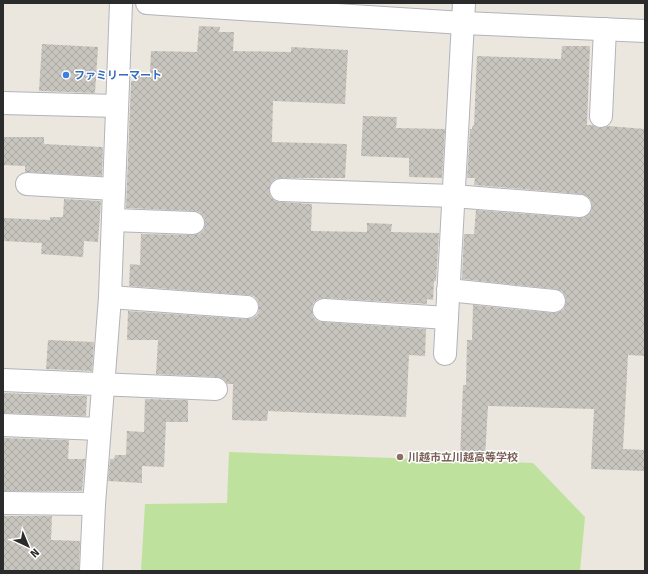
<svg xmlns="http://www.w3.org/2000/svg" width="648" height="574" viewBox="0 0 648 574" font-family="'Fira Sans','Noto Sans JP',sans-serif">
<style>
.pitch{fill:#bee29d}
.building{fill:url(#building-cross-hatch)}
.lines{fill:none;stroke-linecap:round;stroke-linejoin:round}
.minor-casing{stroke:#b2b3bd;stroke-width:24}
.minor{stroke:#fff;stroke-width:22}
.shop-dot{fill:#3f7fe0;stroke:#fff;stroke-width:1.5}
.education-dot{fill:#8d6e63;stroke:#fff;stroke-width:1.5}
.labels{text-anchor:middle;stroke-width:3;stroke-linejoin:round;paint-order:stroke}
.shop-label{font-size:11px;font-weight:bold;fill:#366cbe;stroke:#fff;text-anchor:start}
.education-label{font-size:11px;font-weight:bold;fill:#785e54;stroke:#fff;text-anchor:start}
</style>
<defs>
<pattern id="building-cross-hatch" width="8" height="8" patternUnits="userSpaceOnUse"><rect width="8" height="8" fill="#c7c5bd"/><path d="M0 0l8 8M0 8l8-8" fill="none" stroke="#aba9a3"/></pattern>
</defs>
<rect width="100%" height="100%" fill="#ebe7de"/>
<!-- pitch -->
<path class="pitch" d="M 229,452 L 533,463 L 585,517 L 580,571 L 141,571 L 145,504 L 227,503 Z"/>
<!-- building -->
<g class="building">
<path d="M 199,26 L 220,27 L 219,32 L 234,32 L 233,51 L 291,52 L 291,47 L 348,50 L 345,104 L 273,101 L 272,142 L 347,144 L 345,178 L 281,178 L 275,179 L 271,183 L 269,190 L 270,196 L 275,201 L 281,202 L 312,204 L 311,231 L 367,232 L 367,223 L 392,224 L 391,232 L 439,233 L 436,281 L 434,281 L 433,300 L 427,299 L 427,304 L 325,298 L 318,299 L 313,303 L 312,309 L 313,316 L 317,321 L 323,322 L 426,329 L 425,356 L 409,355 L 406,417 L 268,411 L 267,421 L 232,420 L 233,384 L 227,384 L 223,379 L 217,377 L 156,374 L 158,340 L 127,340 L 128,311 L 246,319 L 253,318 L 258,314 L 259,308 L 258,301 L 254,296 L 248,295 L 129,286 L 130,264 L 140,265 L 141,234 L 193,235 L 199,234 L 204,229 L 205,224 L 204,217 L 199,212 L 194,211 L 126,208 L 131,81 L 137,81 L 137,73 L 150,73 L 151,51 L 197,52 Z"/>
<path d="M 42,44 L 98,47 L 95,93 L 39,91 Z"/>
<path d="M 562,46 L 590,46 L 587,125 L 593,125 L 600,128 L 608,126 L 645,129 L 645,356 L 628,355 L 623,449 L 645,450 L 645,471 L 591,469 L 594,409 L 488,406 L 485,458 L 460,458 L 463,385 L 466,385 L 467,340 L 472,340 L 473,305 L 553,313 L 559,312 L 564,309 L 566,302 L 565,296 L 562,291 L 555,289 L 462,279 L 464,234 L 474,234 L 476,210 L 579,218 L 585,217 L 590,213 L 592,207 L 591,200 L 587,196 L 581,194 L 474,185 L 475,178 L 467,178 L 470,129 L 472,129 L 473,125 L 474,126 L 477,56 L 561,59 Z"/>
<path d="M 363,116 L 397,117 L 396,128 L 445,129 L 442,178 L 409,177 L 409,158 L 361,156 Z"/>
<path d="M 3,137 L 44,137 L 44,144 L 103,147 L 102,176 L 25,172 L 25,166 L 3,165 Z"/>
<path d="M 64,199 L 101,201 L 98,242 L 84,241 L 83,257 L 41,254 L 42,243 L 3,241 L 3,218 L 50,220 L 50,217 L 63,217 Z"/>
<path d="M 48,340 L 94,342 L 92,371 L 46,369 Z"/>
<path d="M 3,393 L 87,396 L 86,416 L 3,413 Z"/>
<path d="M 145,399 L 188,400 L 188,422 L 166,422 L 164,467 L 142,466 L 142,483 L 108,481 L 110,459 L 114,459 L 115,455 L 126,455 L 127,431 L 144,432 Z"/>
<path d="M 3,438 L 69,440 L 68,459 L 85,459 L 82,491 L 3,491 Z"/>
<path d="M 3,516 L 52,516 L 51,540 L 80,541 L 79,571 L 3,571 Z"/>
</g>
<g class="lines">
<!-- minor casing -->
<g class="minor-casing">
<g id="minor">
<path d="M 147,3 L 463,23 L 645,31"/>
<path d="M 3,103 L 117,106"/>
<path d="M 601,116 L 605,29"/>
<path d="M 27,184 L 114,189"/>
<path d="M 281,190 L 453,196 L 580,206"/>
<path d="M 113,220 L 193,223"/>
<path d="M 448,290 L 554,301"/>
<path d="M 110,297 L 247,307"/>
<path d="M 324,310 L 447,318"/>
<path d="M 445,354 L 464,3"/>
<path d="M 3,380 L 216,389"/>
<path d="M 3,425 L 99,429"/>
<path d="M 3,503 L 94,504"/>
<path d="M 91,571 L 94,504 L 110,297 L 121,3"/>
</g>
</g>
<!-- minor -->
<use href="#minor" class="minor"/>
</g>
<!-- markers -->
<circle class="shop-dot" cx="66" cy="75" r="4"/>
<circle class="education-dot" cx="400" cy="457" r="4"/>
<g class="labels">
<!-- shop labels -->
<g class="shop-label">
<text x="74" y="79">ファミリーマート</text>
</g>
<!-- education labels -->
<g class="education-label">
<text x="408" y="461">川越市立川越高等学校</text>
</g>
</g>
<!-- border -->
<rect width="648" height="574" fill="none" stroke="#2b2b2b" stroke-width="8"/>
<!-- north arrow -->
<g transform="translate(28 546) rotate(136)" stroke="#ffffff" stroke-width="3" paint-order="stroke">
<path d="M0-3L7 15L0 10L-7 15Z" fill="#2b2b2b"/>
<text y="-6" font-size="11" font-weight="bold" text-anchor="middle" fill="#2b2b2b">N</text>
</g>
</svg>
